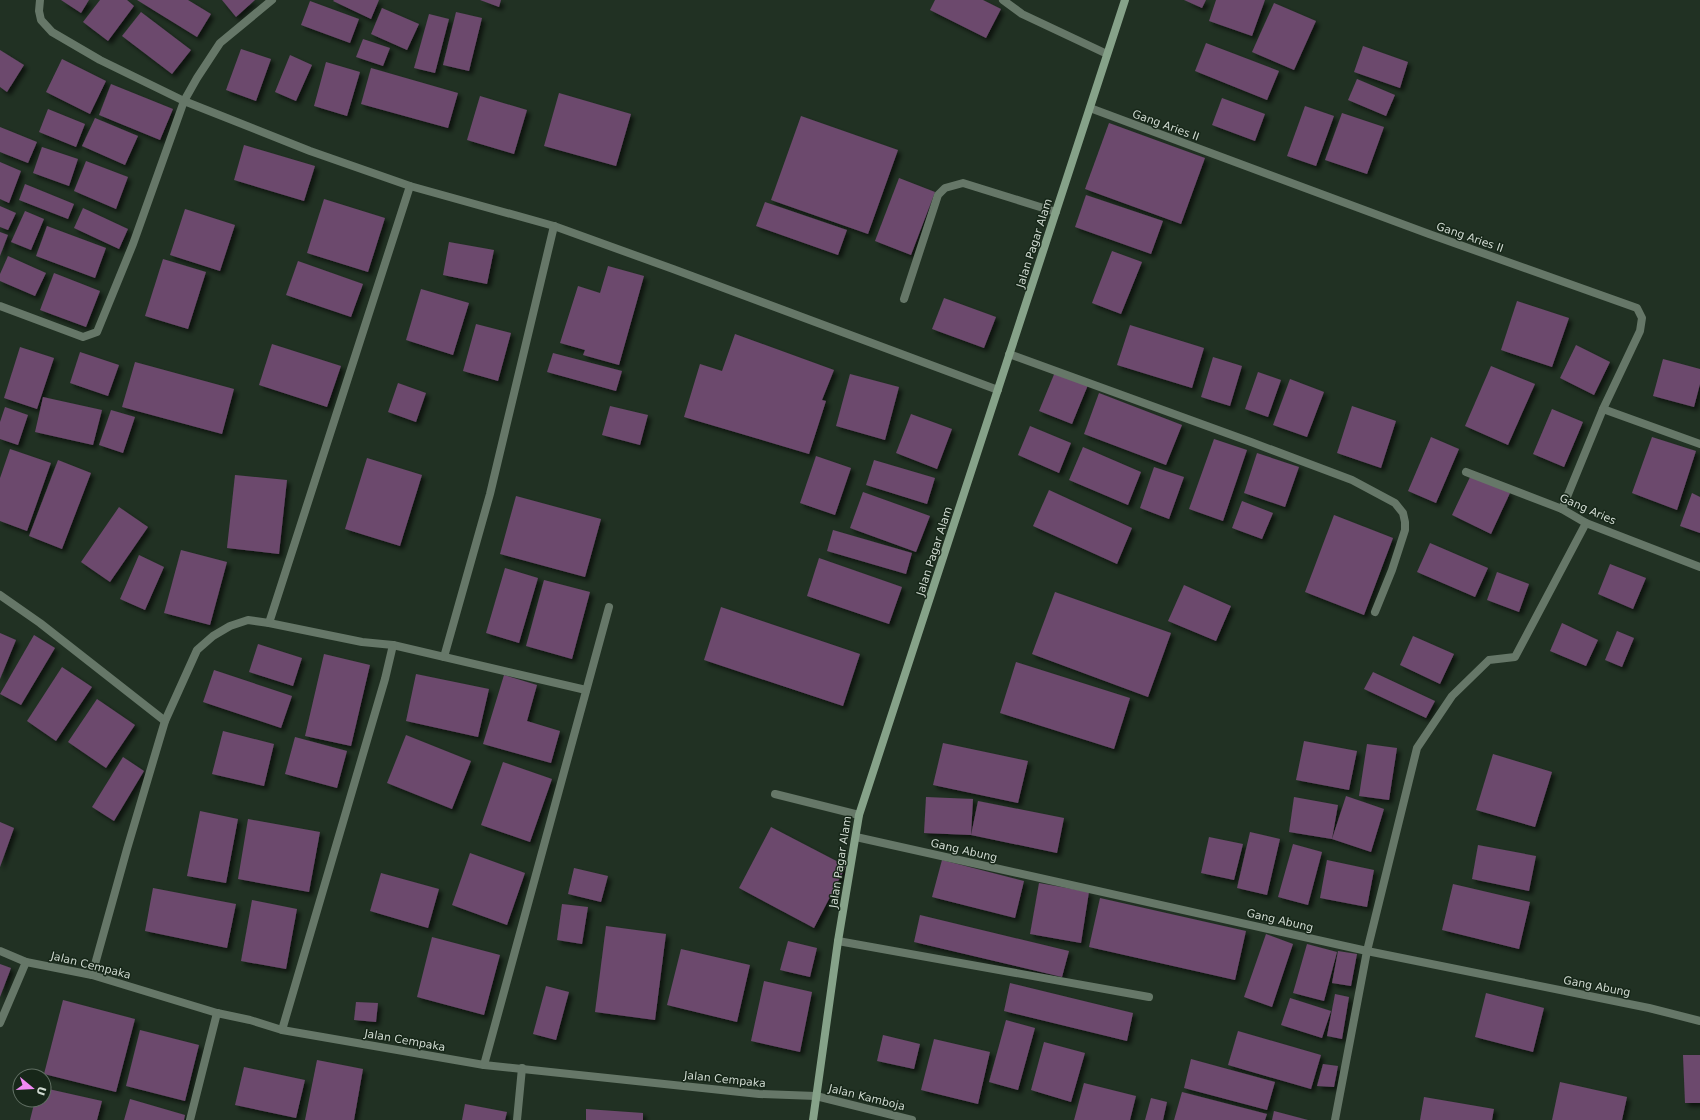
<svg xmlns="http://www.w3.org/2000/svg" width="1700" height="1120" viewBox="0 0 1700 1120" font-family="'DejaVu Sans',sans-serif">
<style>
.building{fill:#6c4a6d;filter:url(#shadow)}
.lines{fill:none;stroke-linecap:round;stroke-linejoin:round}
.lane{stroke:#667768;stroke-width:8}
.street{stroke:#667768;stroke-width:8}
.secondary{stroke:#86a289;stroke-width:8}
.labels{text-anchor:middle;stroke-width:3;stroke-linejoin:round;paint-order:stroke}
.street-label{font-size:11px;fill:#d0dad1;stroke:#172719}
</style>
<defs>
<filter id="shadow"><feDropShadow dx="3.5" dy="3.5" stdDeviation="2" flood-color="#0009"/></filter>
</defs>
<rect width="100%" height="100%" fill="#213123"/>
<!-- building -->
<g class="building">
<path d="M 61,0 L 89,0 L 81,13 Z"/>
<path d="M 100,0 L 127,0 L 134,6 L 108,41 L 83,22 Z"/>
<path d="M 137,0 L 188,0 L 211,14 L 197,37 Z"/>
<path d="M 222,0 L 255,0 L 236,17 Z"/>
<path d="M 334,0 L 379,0 L 371,19 L 333,1 Z"/>
<path d="M 480,0 L 501,0 L 499,7 Z"/>
<path d="M 935,0 L 983,0 L 1001,9 L 986,38 L 930,10 Z"/>
<path d="M 1184,0 L 1206,0 L 1202,8 Z"/>
<path d="M 1216,0 L 1265,0 L 1252,36 L 1209,21 Z"/>
<path d="M 310,1 L 359,19 L 350,43 L 301,25 Z"/>
<path d="M 1274,3 L 1316,21 L 1294,70 L 1252,52 Z"/>
<path d="M 382,8 L 419,24 L 407,50 L 371,34 Z"/>
<path d="M 141,12 L 191,50 L 172,74 L 122,36 Z"/>
<path d="M 456,12 L 482,18 L 469,71 L 443,65 Z"/>
<path d="M 429,14 L 449,19 L 435,73 L 414,68 Z"/>
<path d="M 363,39 L 390,48 L 383,66 L 356,57 Z"/>
<path d="M 1206,43 L 1279,71 L 1267,100 L 1195,71 Z"/>
<path d="M 1363,46 L 1408,62 L 1400,88 L 1354,72 Z"/>
<path d="M 241,49 L 271,59 L 256,101 L 226,90 Z"/>
<path d="M 0,50 L 24,65 L 7,92 L 0,87 Z"/>
<path d="M 290,55 L 312,65 L 296,101 L 275,92 Z"/>
<path d="M 62,59 L 106,81 L 90,114 L 46,92 Z"/>
<path d="M 326,62 L 360,72 L 347,116 L 314,106 Z"/>
<path d="M 371,68 L 458,93 L 448,128 L 361,104 Z"/>
<path d="M 1357,79 L 1395,95 L 1386,116 L 1348,100 Z"/>
<path d="M 111,84 L 173,109 L 160,140 L 99,115 Z"/>
<path d="M 559,93 L 631,114 L 616,166 L 544,146 Z"/>
<path d="M 480,96 L 527,110 L 514,154 L 467,140 Z"/>
<path d="M 1222,98 L 1265,114 L 1255,141 L 1212,125 Z"/>
<path d="M 1305,106 L 1334,116 L 1316,166 L 1287,156 Z"/>
<path d="M 48,109 L 85,124 L 76,147 L 39,132 Z"/>
<path d="M 1342,113 L 1384,127 L 1367,174 L 1325,160 Z"/>
<path d="M 801,116 L 898,150 L 868,234 L 771,200 Z"/>
<path d="M 95,118 L 138,136 L 125,165 L 82,146 Z"/>
<path d="M 1109,123 L 1205,158 L 1181,224 L 1085,189 Z"/>
<path d="M 0,127 L 37,142 L 28,163 L 0,152 Z"/>
<path d="M 244,145 L 315,166 L 304,201 L 234,180 Z"/>
<path d="M 42,147 L 78,159 L 69,186 L 33,173 Z"/>
<path d="M 86,161 L 128,177 L 116,209 L 74,191 Z"/>
<path d="M 0,162 L 21,171 L 9,203 L 0,199 Z"/>
<path d="M 899,178 L 935,192 L 911,255 L 875,241 Z"/>
<path d="M 25,184 L 74,204 L 68,219 L 19,200 Z"/>
<path d="M 1086,195 L 1163,221 L 1151,254 L 1075,227 Z"/>
<path d="M 324,199 L 385,218 L 368,272 L 307,253 Z"/>
<path d="M 765,202 L 847,230 L 838,255 L 756,226 Z"/>
<path d="M 0,206 L 16,213 L 8,230 L 0,227 Z"/>
<path d="M 83,208 L 128,229 L 119,249 L 74,228 Z"/>
<path d="M 185,209 L 235,225 L 220,271 L 170,255 Z"/>
<path d="M 25,211 L 44,219 L 31,250 L 11,242 Z"/>
<path d="M 47,226 L 106,248 L 95,278 L 36,256 Z"/>
<path d="M 0,232 L 8,235 L 0,256 Z"/>
<path d="M 449,242 L 494,250 L 487,284 L 443,275 Z"/>
<path d="M 1112,251 L 1142,262 L 1121,314 L 1092,303 Z"/>
<path d="M 8,256 L 46,273 L 35,296 L 0,281 L 0,274 Z"/>
<path d="M 163,259 L 206,272 L 188,329 L 145,316 Z"/>
<path d="M 298,261 L 363,284 L 351,317 L 286,295 Z"/>
<path d="M 608,266 L 644,276 L 619,365 L 583,355 L 585,350 L 560,343 L 578,286 L 600,293 Z"/>
<path d="M 54,273 L 100,291 L 86,327 L 40,310 Z"/>
<path d="M 421,289 L 469,303 L 453,355 L 406,340 Z"/>
<path d="M 944,298 L 996,317 L 984,348 L 932,329 Z"/>
<path d="M 1517,301 L 1569,318 L 1552,367 L 1501,350 Z"/>
<path d="M 476,324 L 511,333 L 498,381 L 463,371 Z"/>
<path d="M 1130,325 L 1204,348 L 1192,388 L 1117,365 Z"/>
<path d="M 735,334 L 834,370 L 822,400 L 826,401 L 809,454 L 684,417 L 700,364 L 722,371 Z"/>
<path d="M 272,344 L 341,366 L 327,407 L 259,385 Z"/>
<path d="M 1576,345 L 1610,362 L 1594,395 L 1560,378 Z"/>
<path d="M 20,347 L 54,358 L 37,409 L 4,398 Z"/>
<path d="M 80,352 L 119,365 L 108,396 L 70,383 Z"/>
<path d="M 553,353 L 622,371 L 616,391 L 547,372 Z"/>
<path d="M 1213,357 L 1242,366 L 1230,406 L 1201,397 Z"/>
<path d="M 1663,359 L 1700,369 L 1700,384 L 1694,407 L 1653,396 Z"/>
<path d="M 135,362 L 234,389 L 222,434 L 122,407 Z"/>
<path d="M 1491,366 L 1535,384 L 1508,445 L 1465,426 Z"/>
<path d="M 1055,372 L 1088,385 L 1072,424 L 1039,411 Z"/>
<path d="M 1258,372 L 1281,380 L 1268,417 L 1245,409 Z"/>
<path d="M 850,374 L 899,387 L 885,440 L 836,426 Z"/>
<path d="M 1290,379 L 1324,392 L 1307,437 L 1273,425 Z"/>
<path d="M 398,383 L 426,393 L 416,422 L 388,412 Z"/>
<path d="M 1099,393 L 1182,425 L 1166,465 L 1084,434 Z"/>
<path d="M 43,397 L 102,410 L 93,445 L 35,432 Z"/>
<path d="M 610,406 L 648,415 L 640,445 L 602,435 Z"/>
<path d="M 1352,406 L 1396,421 L 1381,468 L 1337,453 Z"/>
<path d="M 5,407 L 28,415 L 18,445 L 0,439 L 0,422 Z"/>
<path d="M 1552,409 L 1583,422 L 1564,467 L 1533,454 Z"/>
<path d="M 111,410 L 135,417 L 123,453 L 99,445 Z"/>
<path d="M 911,414 L 952,429 L 937,469 L 896,453 Z"/>
<path d="M 1030,426 L 1071,443 L 1059,473 L 1018,455 Z"/>
<path d="M 1431,437 L 1459,449 L 1436,503 L 1408,491 Z"/>
<path d="M 1652,437 L 1696,451 L 1677,510 L 1632,493 Z"/>
<path d="M 1214,439 L 1247,450 L 1223,521 L 1189,509 Z"/>
<path d="M 1083,447 L 1141,472 L 1128,505 L 1069,480 Z"/>
<path d="M 10,449 L 51,463 L 27,531 L 0,521 L 0,478 Z"/>
<path d="M 1257,453 L 1299,467 L 1285,507 L 1244,493 Z"/>
<path d="M 816,456 L 851,468 L 835,515 L 800,503 Z"/>
<path d="M 367,458 L 422,475 L 400,546 L 345,529 Z"/>
<path d="M 58,460 L 91,473 L 62,549 L 29,536 Z"/>
<path d="M 874,460 L 935,478 L 927,504 L 866,485 Z"/>
<path d="M 1154,467 L 1184,477 L 1169,519 L 1140,508 Z"/>
<path d="M 235,475 L 287,480 L 279,554 L 227,548 Z"/>
<path d="M 1471,475 L 1510,493 L 1491,534 L 1452,515 Z"/>
<path d="M 1049,490 L 1132,528 L 1117,564 L 1033,526 Z"/>
<path d="M 863,492 L 930,516 L 916,552 L 850,528 Z"/>
<path d="M 1692,493 L 1700,497 L 1700,533 L 1680,526 Z"/>
<path d="M 516,496 L 601,519 L 585,577 L 500,554 Z"/>
<path d="M 1242,501 L 1273,513 L 1262,539 L 1232,528 Z"/>
<path d="M 119,507 L 148,527 L 110,582 L 81,562 Z"/>
<path d="M 1334,515 L 1393,538 L 1364,615 L 1305,592 Z"/>
<path d="M 833,530 L 912,553 L 906,574 L 827,551 Z"/>
<path d="M 1430,543 L 1488,568 L 1475,597 L 1417,572 Z"/>
<path d="M 181,550 L 227,562 L 210,625 L 164,613 Z"/>
<path d="M 139,555 L 164,567 L 145,610 L 120,599 Z"/>
<path d="M 819,558 L 902,587 L 889,624 L 807,596 Z"/>
<path d="M 1610,564 L 1646,578 L 1633,609 L 1598,594 Z"/>
<path d="M 505,568 L 538,578 L 519,643 L 486,633 Z"/>
<path d="M 1497,572 L 1529,584 L 1519,612 L 1487,600 Z"/>
<path d="M 544,580 L 590,592 L 572,659 L 526,646 Z"/>
<path d="M 1184,585 L 1231,606 L 1216,641 L 1168,621 Z"/>
<path d="M 1055,592 L 1171,633 L 1148,697 L 1032,654 Z"/>
<path d="M 721,607 L 860,654 L 843,706 L 704,660 Z"/>
<path d="M 1562,623 L 1598,640 L 1586,666 L 1550,651 Z"/>
<path d="M 1617,631 L 1634,638 L 1622,667 L 1605,660 Z"/>
<path d="M 0,633 L 16,640 L 0,679 Z"/>
<path d="M 34,635 L 55,648 L 21,705 L 0,694 Z"/>
<path d="M 1413,636 L 1454,654 L 1440,684 L 1400,665 Z"/>
<path d="M 258,644 L 302,658 L 293,686 L 249,672 Z"/>
<path d="M 324,654 L 370,665 L 351,746 L 305,736 Z"/>
<path d="M 1016,662 L 1130,698 L 1114,749 L 1000,713 Z"/>
<path d="M 62,667 L 92,687 L 56,741 L 27,721 Z"/>
<path d="M 214,670 L 292,696 L 281,728 L 203,702 Z"/>
<path d="M 1373,672 L 1435,701 L 1426,718 L 1364,689 Z"/>
<path d="M 416,674 L 489,689 L 478,737 L 406,721 Z"/>
<path d="M 504,675 L 537,685 L 527,721 L 560,731 L 551,763 L 483,744 Z"/>
<path d="M 97,699 L 135,725 L 106,768 L 68,742 Z"/>
<path d="M 223,731 L 274,744 L 264,786 L 212,774 Z"/>
<path d="M 406,735 L 471,761 L 452,809 L 387,783 Z"/>
<path d="M 295,737 L 347,751 L 337,788 L 285,774 Z"/>
<path d="M 1304,741 L 1357,751 L 1349,790 L 1296,780 Z"/>
<path d="M 943,743 L 1028,761 L 1018,803 L 933,785 Z"/>
<path d="M 1367,744 L 1397,748 L 1389,800 L 1359,796 Z"/>
<path d="M 1493,754 L 1552,772 L 1535,827 L 1476,810 Z"/>
<path d="M 123,757 L 144,771 L 114,821 L 92,807 Z"/>
<path d="M 503,762 L 552,779 L 530,842 L 481,825 Z"/>
<path d="M 1346,796 L 1384,809 L 1371,852 L 1332,839 Z"/>
<path d="M 926,797 L 973,799 L 971,835 L 924,833 Z"/>
<path d="M 1294,797 L 1338,805 L 1332,839 L 1289,832 Z"/>
<path d="M 978,801 L 1064,818 L 1057,853 L 971,835 Z"/>
<path d="M 200,811 L 238,819 L 226,883 L 187,876 Z"/>
<path d="M 248,819 L 320,832 L 309,892 L 238,879 Z"/>
<path d="M 0,822 L 14,828 L 0,867 Z"/>
<path d="M 771,827 L 846,866 L 814,928 L 739,888 Z"/>
<path d="M 1250,832 L 1280,839 L 1267,895 L 1237,888 Z"/>
<path d="M 1209,837 L 1243,844 L 1234,880 L 1201,873 Z"/>
<path d="M 1293,844 L 1322,852 L 1308,905 L 1278,897 Z"/>
<path d="M 1478,845 L 1536,856 L 1529,891 L 1472,879 Z"/>
<path d="M 470,853 L 525,873 L 507,925 L 452,905 Z"/>
<path d="M 942,860 L 1024,881 L 1015,918 L 932,897 Z"/>
<path d="M 1327,860 L 1374,870 L 1367,907 L 1320,898 Z"/>
<path d="M 574,868 L 608,876 L 601,902 L 568,894 Z"/>
<path d="M 381,873 L 439,889 L 428,928 L 370,911 Z"/>
<path d="M 1039,883 L 1089,892 L 1081,943 L 1030,934 Z"/>
<path d="M 1453,884 L 1530,902 L 1519,949 L 1442,930 Z"/>
<path d="M 153,888 L 236,904 L 227,948 L 145,931 Z"/>
<path d="M 1100,898 L 1246,931 L 1235,980 L 1089,947 Z"/>
<path d="M 252,900 L 297,909 L 286,969 L 241,961 Z"/>
<path d="M 562,904 L 588,907 L 582,944 L 557,940 Z"/>
<path d="M 920,915 L 1069,951 L 1062,977 L 914,942 Z"/>
<path d="M 606,926 L 666,934 L 655,1020 L 595,1012 Z"/>
<path d="M 1266,934 L 1293,944 L 1272,1007 L 1244,997 Z"/>
<path d="M 432,937 L 500,955 L 484,1015 L 417,997 Z"/>
<path d="M 788,941 L 817,948 L 810,977 L 780,970 Z"/>
<path d="M 1307,944 L 1337,952 L 1324,1001 L 1293,993 Z"/>
<path d="M 681,949 L 750,965 L 737,1022 L 667,1005 Z"/>
<path d="M 1338,951 L 1357,954 L 1351,986 L 1332,983 Z"/>
<path d="M 0,964 L 11,968 L 0,997 Z"/>
<path d="M 764,981 L 812,992 L 800,1052 L 751,1041 Z"/>
<path d="M 1010,983 L 1133,1013 L 1127,1041 L 1004,1011 Z"/>
<path d="M 546,986 L 569,992 L 556,1040 L 533,1034 Z"/>
<path d="M 1486,993 L 1544,1008 L 1533,1052 L 1475,1037 Z"/>
<path d="M 1335,994 L 1349,997 L 1342,1039 L 1327,1036 Z"/>
<path d="M 1290,998 L 1331,1011 L 1322,1038 L 1281,1025 Z"/>
<path d="M 63,1000 L 135,1019 L 116,1092 L 44,1074 Z"/>
<path d="M 356,1002 L 378,1003 L 376,1022 L 354,1020 Z"/>
<path d="M 1006,1020 L 1035,1028 L 1018,1090 L 989,1082 Z"/>
<path d="M 140,1030 L 199,1045 L 185,1101 L 126,1086 Z"/>
<path d="M 1238,1031 L 1321,1055 L 1311,1089 L 1228,1065 Z"/>
<path d="M 883,1035 L 920,1044 L 914,1069 L 877,1061 Z"/>
<path d="M 934,1039 L 990,1052 L 978,1104 L 921,1090 Z"/>
<path d="M 1044,1042 L 1085,1053 L 1071,1102 L 1031,1090 Z"/>
<path d="M 1683,1055 L 1700,1055 L 1700,1103 L 1685,1103 Z"/>
<path d="M 1191,1059 L 1275,1082 L 1267,1110 L 1184,1088 Z"/>
<path d="M 317,1060 L 363,1069 L 354,1120 L 305,1120 Z"/>
<path d="M 1323,1064 L 1338,1066 L 1334,1087 L 1317,1086 Z"/>
<path d="M 244,1067 L 305,1080 L 296,1118 L 235,1105 Z"/>
<path d="M 1560,1082 L 1627,1097 L 1622,1120 L 1552,1120 Z"/>
<path d="M 1084,1083 L 1136,1096 L 1130,1120 L 1074,1120 Z"/>
<path d="M 44,1088 L 102,1101 L 97,1120 L 30,1120 L 35,1100 L 44,1100 Z"/>
<path d="M 1182,1092 L 1267,1114 L 1265,1120 L 1174,1120 Z"/>
<path d="M 1424,1097 L 1494,1109 L 1492,1120 L 1420,1120 Z"/>
<path d="M 1151,1098 L 1167,1102 L 1163,1120 L 1145,1120 Z"/>
<path d="M 130,1099 L 185,1115 L 184,1120 L 124,1120 Z"/>
<path d="M 465,1104 L 507,1112 L 505,1120 L 462,1120 Z"/>
<path d="M 586,1109 L 643,1113 L 643,1120 L 586,1120 Z"/>
<path d="M 1274,1111 L 1308,1120 L 1272,1120 Z"/>
</g>
<g class="lines">
<!-- lane -->
<g class="lane">
<path d="M 1003,0 L 1022,14 L 1107,54"/>
<path d="M 904,299 L 938,195 L 945,188 L 963,183 L 1056,212"/>
<path d="M 775,794 L 859,815"/>
<path d="M 838,941 L 1149,997"/>
</g>
<!-- street -->
<g class="street">
<path d="M 40,0 L 39,11 L 41,20 L 52,32 L 100,60 L 184,101 L 310,151 L 410,186 L 554,226 L 673,269 L 998,390"/>
<path d="M 1090,108 L 1429,234 L 1637,308 L 1642,318 L 1640,331 L 1603,409 L 1562,509"/>
<path d="M 0,306 L 83,337 L 97,332 L 133,244 L 184,101 L 197,78 L 220,43 L 272,0"/>
<path d="M 1009,354 L 1251,442 L 1352,480 L 1395,503 L 1403,513 L 1405,522 L 1405,530 L 1392,570 L 1375,612"/>
<path d="M 1603,409 L 1700,444"/>
<path d="M 1466,472 L 1562,509 L 1586,523 L 1700,567"/>
<path d="M 0,595 L 40,623 L 165,721"/>
<path d="M 269,623 L 410,186"/>
<path d="M 444,657 L 490,494 L 554,226"/>
<path d="M 856,837 L 1367,951 L 1649,1008 L 1700,1021"/>
<path d="M 0,951 L 26,962 L 92,975 L 217,1013 L 250,1020 L 282,1030 L 484,1065 L 759,1094 L 816,1096 L 912,1120"/>
<path d="M 92,975 L 127,849 L 165,721 L 197,650 L 213,636 L 230,626 L 248,620 L 269,623 L 362,642 L 393,645 L 586,690"/>
<path d="M 0,1023 L 26,962"/>
<path d="M 282,1030 L 385,679 L 393,645"/>
<path d="M 484,1065 L 609,607"/>
<path d="M 190,1120 L 217,1013"/>
<path d="M 517,1120 L 522,1068"/>
<path d="M 1335,1120 L 1367,951 L 1417,748 L 1452,696 L 1489,660 L 1515,657 L 1586,523"/>
</g>
<!-- secondary -->
<path class="secondary" d="M 813,1120 L 838,941 L 859,815 L 1125,0"/>
</g>
<g class="labels">
<!-- street labels -->
<g class="street-label">
<text transform="translate(1166 125) rotate(20)" y="4">Gang Aries II</text>
<text transform="translate(1470 237) rotate(19)" y="4">Gang Aries II</text>
<text transform="translate(1034 243) rotate(-72)" y="4">Jalan Pagar Alam</text>
<text transform="translate(1588 509) rotate(24)" y="4">Gang Aries</text>
<text transform="translate(934 551) rotate(-72)" y="4">Jalan Pagar Alam</text>
<text transform="translate(964 850) rotate(13)" y="4">Gang Abung</text>
<text transform="translate(840 862) rotate(-81)" y="4">Jalan Pagar Alam</text>
<text transform="translate(1280 920) rotate(13)" y="4">Gang Abung</text>
<text transform="translate(91 965) rotate(14)" y="4">Jalan Cempaka</text>
<text transform="translate(1597 986) rotate(11)" y="4">Gang Abung</text>
<text transform="translate(405 1040) rotate(10)" y="4">Jalan Cempaka</text>
<text transform="translate(725 1079) rotate(6)" y="4">Jalan Cempaka</text>
<text transform="translate(867 1097) rotate(14)" y="4">Jalan Kamboja</text>
</g>
</g>
<!-- north arrow -->
<g transform="translate(32 1088) rotate(108)"><circle r="19" fill="#172719" stroke="#616f63"/>
<path d="M0-3L7 15L0 10L-7 15Z" fill="#f18af4"/>
<text y="-6" font-size="11" font-weight="bold" text-anchor="middle" fill="#d0dad1">U</text>
</g>
</svg>
